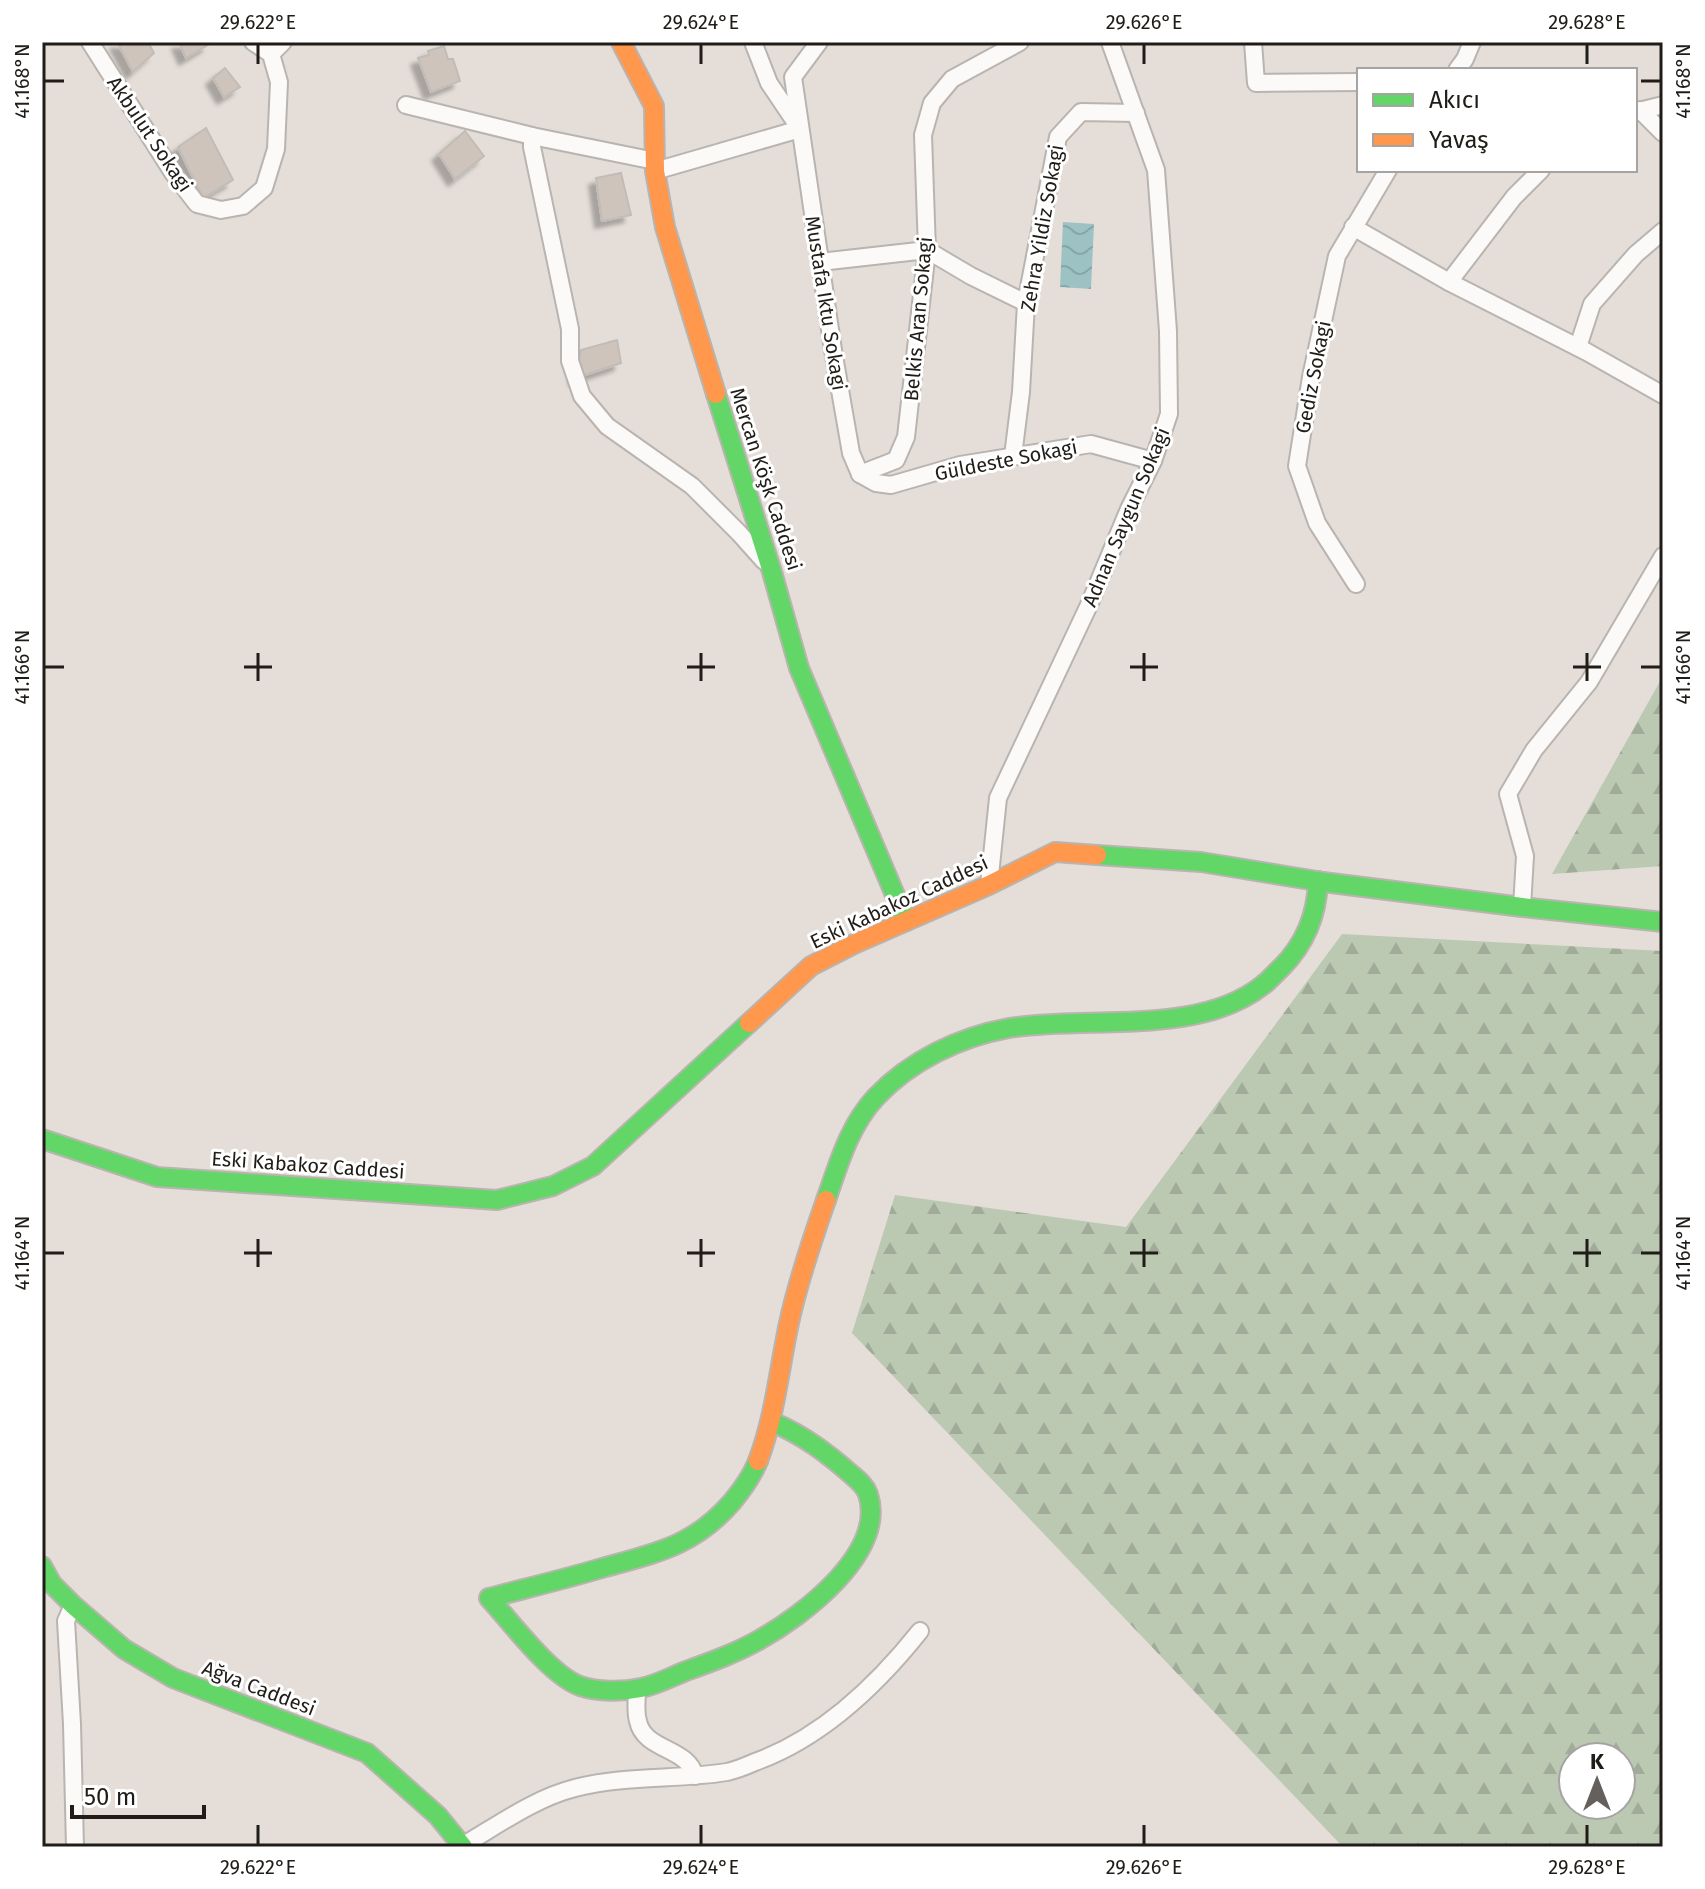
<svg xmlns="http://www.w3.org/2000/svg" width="1705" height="1889" viewBox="0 0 1705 1889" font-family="'Fira Sans',sans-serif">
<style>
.forest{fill:url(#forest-firs);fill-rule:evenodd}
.water{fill:url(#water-waves)}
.building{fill:#cec4bb;stroke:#c1bcb8;stroke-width:2;filter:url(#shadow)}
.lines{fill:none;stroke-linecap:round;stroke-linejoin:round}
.street-casing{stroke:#b9b4af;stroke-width:20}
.fast-casing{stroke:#b9b4af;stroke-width:22}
.slow-casing{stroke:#b9b4af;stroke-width:22}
.street{stroke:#fbfaf9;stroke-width:16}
.fast{stroke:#63d668;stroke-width:18}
.slow{stroke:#ff974d;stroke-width:18}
.ticks{fill:none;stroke:#201c18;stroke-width:3}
.labels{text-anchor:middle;stroke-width:6;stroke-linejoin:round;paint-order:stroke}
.street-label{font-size:20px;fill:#201c18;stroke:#fff}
.neatline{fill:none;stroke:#201c18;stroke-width:3}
.ticks-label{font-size:20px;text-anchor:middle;fill:#201c18}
</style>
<defs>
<pattern id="forest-firs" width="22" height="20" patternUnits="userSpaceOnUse" patternTransform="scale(2)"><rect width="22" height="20" fill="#bbc9b3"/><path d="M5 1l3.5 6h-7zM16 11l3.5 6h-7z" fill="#a0ac99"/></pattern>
<pattern id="water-waves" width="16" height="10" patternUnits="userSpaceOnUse" patternTransform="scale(2)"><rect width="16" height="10" fill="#9cc2c4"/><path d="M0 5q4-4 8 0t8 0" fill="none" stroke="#86a6a8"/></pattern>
<filter id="shadow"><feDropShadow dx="-7" dy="7" stdDeviation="2" flood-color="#0004"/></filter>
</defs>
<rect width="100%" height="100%" fill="#e5ded8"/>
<!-- forest -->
<g class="forest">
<path d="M 1663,676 L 1663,866 L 1552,874 Z"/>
<path d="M 1342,934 L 1663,951 L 1663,1847 L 1343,1847 L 852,1333 L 895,1195 L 1126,1227 ZM 1573,1757 L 1621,1757 L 1621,1805 L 1573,1805 Z"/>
</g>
<!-- water -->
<path class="water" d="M 1063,222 L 1094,224 L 1091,289 L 1060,287 Z"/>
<!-- building -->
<g class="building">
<path d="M 117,42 L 148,42 L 154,53 L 133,72 Z"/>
<path d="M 179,42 L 208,42 L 209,44 L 186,58 Z"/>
<path d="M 444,46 L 448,59 L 453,59 L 460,81 L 431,92 L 418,58 L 429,55 L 428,51 Z"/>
<path d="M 225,68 L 240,87 L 224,97 L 213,78 Z"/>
<path d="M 206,128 L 233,180 L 203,198 L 178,147 Z"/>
<path d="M 465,131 L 484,156 L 455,179 L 439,154 Z"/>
<path d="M 621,173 L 631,215 L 602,221 L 596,178 Z"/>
<path d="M 617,340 L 621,363 L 576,378 L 581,350 Z"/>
</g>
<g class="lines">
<!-- street casing -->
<g class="street-casing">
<g id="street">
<path d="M 90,42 L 173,173 L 197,204 L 221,210 L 243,206 L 264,188 L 276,149 L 279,82 L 271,54 L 253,42"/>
<path d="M 819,42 L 793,77 L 833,350 L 851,453 L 860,474"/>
<path d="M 1253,42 L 1256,83 L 1359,82"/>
<path d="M 271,54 L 283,42"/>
<path d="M 1457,70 L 1465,59 L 1472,42"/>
<path d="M 406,105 L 532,136 L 532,147 L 570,329 L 570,361 L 582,396 L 607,426 L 692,486 L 739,533 L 764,561"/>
<path d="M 1640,110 L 1663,133"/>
<path d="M 1635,112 L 1663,105"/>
<path d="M 532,136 L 655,161"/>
<path d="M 655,171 L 800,129 L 769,83 L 753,42"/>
<path d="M 1353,227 L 1449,282 L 1587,352 L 1663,395"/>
<path d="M 820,262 L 927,250 L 971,276 L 1026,303"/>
<path d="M 1449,282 L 1514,197 L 1541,170"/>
<path d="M 1578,347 L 1592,304 L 1636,254 L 1663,231"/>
<path d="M 1013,456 L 1021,392 L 1026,303 L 1058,137 L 1081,112 L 1136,113"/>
<path d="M 860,474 L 896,460 L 906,437 L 927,250 L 923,135 L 932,103 L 952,79 L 1020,42"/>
<path d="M 860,474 L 876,483 L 891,485 L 960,465 L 1091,444 L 1153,461"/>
<path d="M 1356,584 L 1317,523 L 1297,466 L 1311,377 L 1337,256 L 1388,170"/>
<path d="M 989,885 L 998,798 L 1089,605 L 1129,509 L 1153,461 L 1169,414 L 1168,331 L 1156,170 L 1110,42"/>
<path d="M 1522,907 L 1525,856 L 1508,794 L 1534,750 L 1589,682 L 1663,556"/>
<path d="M 73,1605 L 66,1621 L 72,1724 L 75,1847"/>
<path d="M 637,1689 C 637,1699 635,1711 638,1721 C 644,1751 688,1747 695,1776"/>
<path d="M 462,1846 C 498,1825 535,1798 575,1788 C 625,1775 677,1780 727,1772 C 736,1770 746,1766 755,1762 C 822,1738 877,1685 920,1631"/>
</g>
</g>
<!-- fast casing -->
<g class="fast-casing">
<g id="fast">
<path d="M 716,394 L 772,572 L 799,668 L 906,921"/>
<path d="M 1097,855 L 1201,862 L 1323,882 L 1522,907 L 1663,922"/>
<path d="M 42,1139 L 157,1177 L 497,1200 L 553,1186 L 593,1166 L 749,1023"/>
<path d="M 826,1200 C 839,1163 849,1126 876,1097 C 911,1060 960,1037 1009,1028 C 1087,1015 1198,1037 1263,985 C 1270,980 1275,973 1281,968 C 1305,944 1317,915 1318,881"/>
<path d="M 758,1461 C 752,1476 742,1490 732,1502 C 694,1546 656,1553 602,1568 C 565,1579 527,1588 489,1598 C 511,1622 550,1675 580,1686 C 598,1692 622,1692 641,1688 C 656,1685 671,1677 686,1671 C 711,1662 736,1653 759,1640 C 802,1616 887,1553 868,1494 C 865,1486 859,1481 852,1475 C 827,1453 803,1435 772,1422"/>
<path d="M 42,1566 L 52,1584 L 73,1605 L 124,1649 L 173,1678 L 367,1753 L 438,1816 L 463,1847"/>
</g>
</g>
<!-- slow casing -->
<g class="slow-casing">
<g id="slow">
<path d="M 621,42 L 654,106 L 655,171 L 665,227 L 716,394"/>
<path d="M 749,1023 L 811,966 L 854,944 L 989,885 L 1055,852 L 1097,855"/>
<path d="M 758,1461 C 775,1416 779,1370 789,1323 C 798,1281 812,1240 826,1200"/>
</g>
</g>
<!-- street -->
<use href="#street" class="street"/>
<!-- fast -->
<use href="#fast" class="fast"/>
<!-- slow -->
<use href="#slow" class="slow"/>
</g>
<!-- ticks -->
<path class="ticks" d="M 258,44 L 258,64M 701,44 L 701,64M 1144,44 L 1144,64M 1587,44 L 1587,64M 44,81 L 64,81M 1641,81 L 1661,81M 258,653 L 258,681M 701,653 L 701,681M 1144,653 L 1144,681M 1587,653 L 1587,681M 44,667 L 64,667M 244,667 L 272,667M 687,667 L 715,667M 1130,667 L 1158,667M 1573,667 L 1601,667M 1641,667 L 1661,667M 258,1239 L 258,1267M 701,1239 L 701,1267M 1144,1239 L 1144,1267M 1587,1239 L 1587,1267M 44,1253 L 64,1253M 244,1253 L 272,1253M 687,1253 L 715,1253M 1130,1253 L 1158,1253M 1573,1253 L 1601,1253M 1641,1253 L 1661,1253M 258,1825 L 258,1845M 701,1825 L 701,1845M 1144,1825 L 1144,1845M 1587,1825 L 1587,1845"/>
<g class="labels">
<!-- street labels -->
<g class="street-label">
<text transform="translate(150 134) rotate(56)" y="7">Akbulut Sokagi</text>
<text transform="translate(1042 228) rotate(-80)" y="7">Zehra Yildiz Sokagi</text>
<text transform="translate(826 303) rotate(81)" y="7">Mustafa Iktu Sokagi</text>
<text transform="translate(918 319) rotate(-85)" y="7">Belkis Aran Sokagi</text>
<text transform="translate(1313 377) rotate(-79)" y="7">Gediz Sokagi</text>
<text transform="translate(1006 460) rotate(-11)" y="7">Güldeste Sokagi</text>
<text transform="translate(766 479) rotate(72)" y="7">Mercan Köşk Caddesi</text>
<text transform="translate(1126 517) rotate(-67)" y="7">Adnan Saygun Sokagi</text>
<text transform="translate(899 902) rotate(-25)" y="7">Eski Kabakoz Caddesi</text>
<text transform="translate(308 1165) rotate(4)" y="7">Eski Kabakoz Caddesi</text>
<text transform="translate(259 1688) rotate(21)" y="7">Ağva Caddesi</text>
</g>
</g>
<!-- border -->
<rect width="1705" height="1889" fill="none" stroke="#ffffff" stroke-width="88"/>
<!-- legend -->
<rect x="1357" y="68" width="280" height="104" fill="#ffffff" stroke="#a6a4a3" stroke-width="2"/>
<rect x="1373" y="94" width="40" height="12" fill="#63d668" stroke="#a6a4a3" stroke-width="2"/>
<text x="1429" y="108" font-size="24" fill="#201c18">Akıcı</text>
<rect x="1373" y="134" width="40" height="12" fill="#ff974d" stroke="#a6a4a3" stroke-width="2"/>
<text x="1429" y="148" font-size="24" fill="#201c18">Yavaş</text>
<!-- north arrow -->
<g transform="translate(1597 1781)"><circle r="38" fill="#ffffff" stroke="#a6a4a3" stroke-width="2"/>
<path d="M0-6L14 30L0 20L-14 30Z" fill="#65605b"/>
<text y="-12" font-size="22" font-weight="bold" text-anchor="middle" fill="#201c18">K</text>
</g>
<!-- scale -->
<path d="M72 1805v12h132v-12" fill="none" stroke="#201c18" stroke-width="4"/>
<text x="84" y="1805" font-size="24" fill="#201c18" stroke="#ffffff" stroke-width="6" paint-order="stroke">50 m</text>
<rect x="44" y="44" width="1617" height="1801" class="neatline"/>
<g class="ticks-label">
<text x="258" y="29">29.622°E</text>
<text x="701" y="29">29.624°E</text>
<text x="1144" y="29">29.626°E</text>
<text x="1587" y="29">29.628°E</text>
<text transform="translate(22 81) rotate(-90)" y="7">41.168°N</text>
<text transform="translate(1683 81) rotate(-90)" y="7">41.168°N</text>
<text transform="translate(22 667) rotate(-90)" y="7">41.166°N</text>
<text transform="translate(1683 667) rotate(-90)" y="7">41.166°N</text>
<text transform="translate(22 1253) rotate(-90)" y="7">41.164°N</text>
<text transform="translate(1683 1253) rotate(-90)" y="7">41.164°N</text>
<text x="258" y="1874">29.622°E</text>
<text x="701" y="1874">29.624°E</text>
<text x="1144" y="1874">29.626°E</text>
<text x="1587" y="1874">29.628°E</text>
</g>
</svg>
